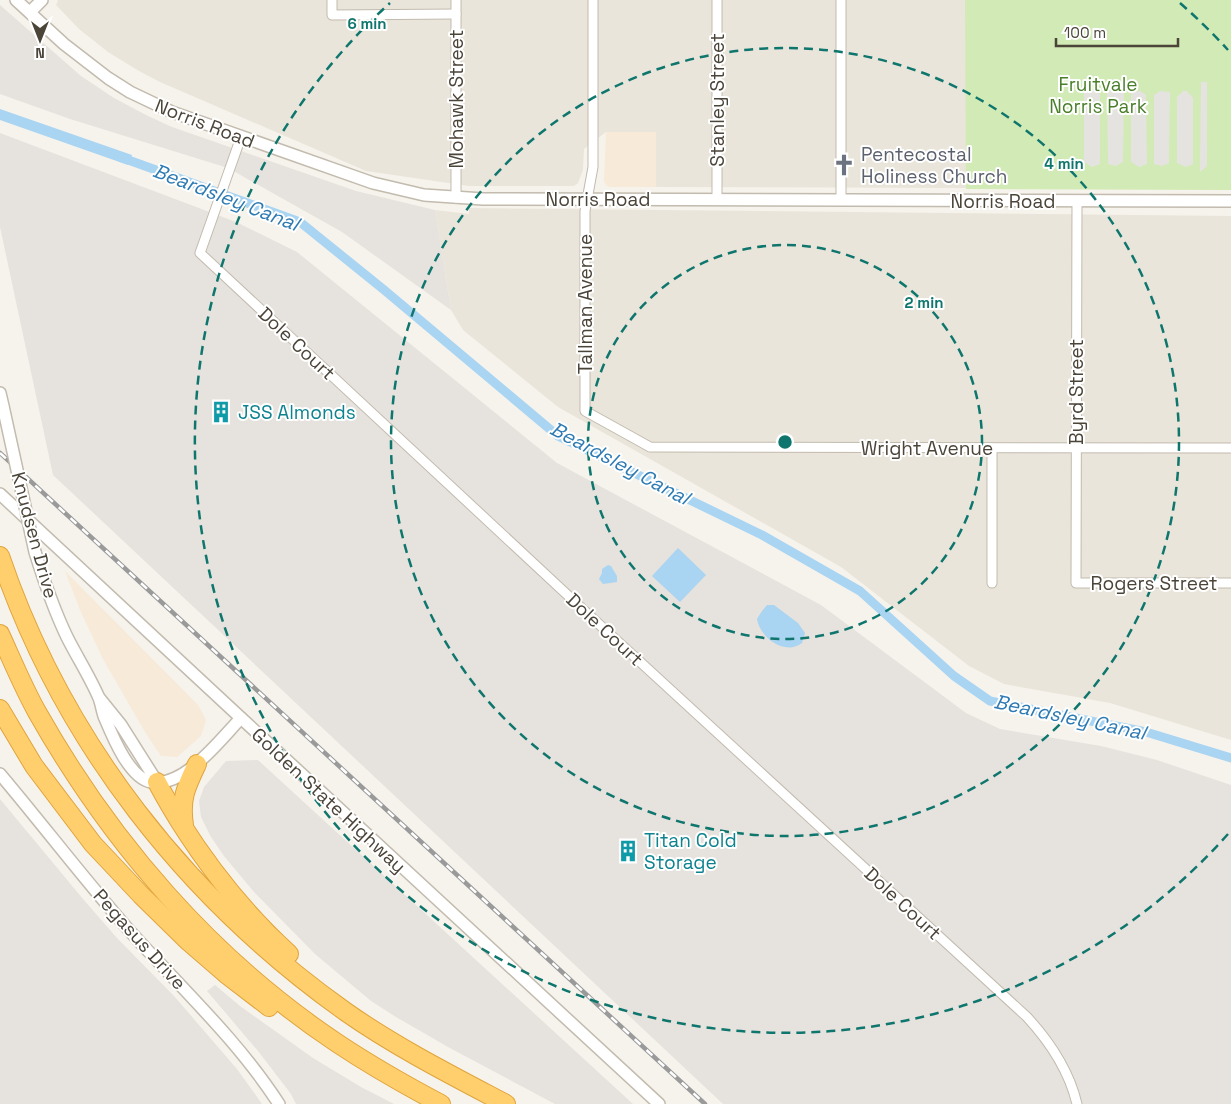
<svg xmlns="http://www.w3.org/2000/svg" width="1231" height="1104" viewBox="0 0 1231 1104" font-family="'Space Grotesk',sans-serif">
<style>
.residential{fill:#eae5da}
.commercial{fill:#f7ead8}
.industrial{fill:#e6e2dd}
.green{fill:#d2eab5}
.parking{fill:#e5e3e0}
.water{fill:#a9d4f2}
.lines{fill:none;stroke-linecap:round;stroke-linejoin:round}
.canal{stroke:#a9d4f2;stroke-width:9}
.minor-casing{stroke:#c2bbae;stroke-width:11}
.tertiary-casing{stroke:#c2bbae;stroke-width:14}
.motorway-casing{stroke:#e0a43c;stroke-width:20}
.minor{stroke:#fff;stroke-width:9}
.tertiary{stroke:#fff;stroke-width:11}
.motorway{stroke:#ffcf6e;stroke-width:18}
.rail-casing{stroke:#9a9a9a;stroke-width:4.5}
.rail{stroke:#fff;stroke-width:2.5;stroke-dasharray:8;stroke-linecap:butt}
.tertiary-bridge-casing{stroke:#c2bbae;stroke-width:14;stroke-linecap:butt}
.tertiary-bridge{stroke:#fff;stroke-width:11}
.ring{fill:none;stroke:#0f766e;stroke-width:2.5;stroke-dasharray:9 6}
.labels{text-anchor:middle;stroke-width:4;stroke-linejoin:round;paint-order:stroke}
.park-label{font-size:19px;fill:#4a7f2a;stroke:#fff}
.street-label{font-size:19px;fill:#4b4439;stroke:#fff}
.worship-label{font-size:19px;fill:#5b616d;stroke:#fff;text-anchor:start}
.culture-label{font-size:19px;fill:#0d838f;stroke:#fff;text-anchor:start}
.water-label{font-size:20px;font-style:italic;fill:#2e7ab2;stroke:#fff}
.centre{fill:#0f766e;stroke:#fff;stroke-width:2.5}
.ring-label{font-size:15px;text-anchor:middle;font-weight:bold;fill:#0f766e;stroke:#fff;stroke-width:4;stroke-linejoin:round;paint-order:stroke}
</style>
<rect width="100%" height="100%" fill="#f6f3ec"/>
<!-- residential -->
<g class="residential">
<path d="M 58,0 L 967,0 L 966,188 L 656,187 L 656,132 L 606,132 L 584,149 L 583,170 L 578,183 L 574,186 L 469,186 L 366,171 L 160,82 L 139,71 L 108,52 L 79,29 L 56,5 Z"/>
<path d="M 469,208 L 1231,216 L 1231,740 L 1110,703 L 1004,684 L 969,666 L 841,567 L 558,407 L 463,330 L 451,310 L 435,210 L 469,214 Z"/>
</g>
<!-- commercial -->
<g class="commercial">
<path d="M 606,132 L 656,132 L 656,187 L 609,187 L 606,185 L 604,181 Z"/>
<path d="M 65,571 L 198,705 L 206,720 L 201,736 L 177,757 L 161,756 L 145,732 L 103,659 L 80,610 Z"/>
</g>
<!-- industrial -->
<g class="industrial">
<path d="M 0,5 L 81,76 L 114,98 L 148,116 L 172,127 L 356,191 L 435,210 L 451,310 L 342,232 L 228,168 L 70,119 L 0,94 Z"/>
<path d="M 0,133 L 236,222 L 297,252 L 557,463 L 821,605 L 966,713 L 1000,729 L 1101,746 L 1157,760 L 1231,785 L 1231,1104 L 723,1104 L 53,475 L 0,227 Z"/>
<path d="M 258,760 L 633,1104 L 555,1104 L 448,1047 L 396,1017 L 371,1001 L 315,954 L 254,892 L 224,856 L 211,837 L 201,817 L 199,801 L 204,787 L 226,761 Z"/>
<path d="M 0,799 L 83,899 L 117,938 L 174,996 L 237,1069 L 262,1104 L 0,1104 Z"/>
<path d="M 215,985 L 240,1006 L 313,1058 L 361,1087 L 394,1104 L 296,1104 L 291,1094 L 258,1051 L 207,991 Z"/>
</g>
<!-- green -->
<path class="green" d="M 965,0 L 1231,0 L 1231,190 L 966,189 Z"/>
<!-- parking -->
<g class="parking">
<path d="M 1201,82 L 1207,82 L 1207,166 L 1200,172 Z"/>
<path d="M 1094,90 L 1100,94 L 1100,164 L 1092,167 L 1084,162 L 1084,91 Z"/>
<path d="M 1107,91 L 1124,91 L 1123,162 L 1116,166 L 1108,164 Z"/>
<path d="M 1141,91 L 1146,95 L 1147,164 L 1139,167 L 1131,162 L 1131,92 Z"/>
<path d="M 1160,91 L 1170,92 L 1169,163 L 1162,166 L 1154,164 L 1154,95 Z"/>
<path d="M 1183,91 L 1187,91 L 1193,98 L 1193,164 L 1186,167 L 1177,163 L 1177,97 Z"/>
</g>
<!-- water -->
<g class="water">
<path d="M 0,109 L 132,155 L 128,165 L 0,120 Z"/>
<path d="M 678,548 L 706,575 L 680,602 L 652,576 Z"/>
<path d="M 608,565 L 611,566 L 617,576 L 617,582 L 603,584 L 599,579 L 602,573 L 602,569 Z"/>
<path d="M 767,605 L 774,605 L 798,623 L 805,633 L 802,643 C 785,656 760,638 757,619 L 762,611 Z"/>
</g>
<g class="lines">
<!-- canal -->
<path class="canal" d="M 120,157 L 300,222 L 383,289 L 558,436 L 762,535 L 860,591 L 954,676 L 990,701 L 1146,732 L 1231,758"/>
<!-- minor casing -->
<g class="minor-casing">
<g id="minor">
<path d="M 332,0 L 332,15 L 456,14"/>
<path d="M 456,0 L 456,198"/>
<path d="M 593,0 L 593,167 L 585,211 L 585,411 L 650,447 L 1231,448"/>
<path d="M 717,0 L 717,200"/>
<path d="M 841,0 L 841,200"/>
<path d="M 241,137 L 200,253 L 589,615 L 1027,1017 C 1050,1042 1069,1070 1077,1104"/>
<path d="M 1077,201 L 1076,583 L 1231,583"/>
<path d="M 992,583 L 992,448"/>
</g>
</g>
<!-- tertiary casing -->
<g class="tertiary-casing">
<g id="tertiary">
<path d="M 16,0 L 64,44 L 108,78 L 130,92 L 172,112 L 373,183 L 424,195 L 483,199 L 1231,201"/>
<path d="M 30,12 L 42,0"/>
<path d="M 0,393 L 3,406"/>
<path d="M 0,494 L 241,718 L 659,1104"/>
<path d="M 35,552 C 44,581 54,610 67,637 C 77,657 90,677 99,698 C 101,703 102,710 104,716 C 112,735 129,778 151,782 C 184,788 220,740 241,718"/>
<path d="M 100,699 L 121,725 L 157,782"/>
<path d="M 0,774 C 43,825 84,879 128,929 C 179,986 237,1039 279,1104"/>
</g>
</g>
<!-- motorway casing -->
<g class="motorway-casing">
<g id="motorway">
<path d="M 0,556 C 63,742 187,899 346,1012 C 396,1047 451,1075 506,1104"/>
<path d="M 0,634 C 12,660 23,687 37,712 C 111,843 211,959 337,1043 C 370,1065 405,1085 441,1104"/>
<path d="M 0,709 L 34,766 L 93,844 L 141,895 L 189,942 L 226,974 L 269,1007"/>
<path d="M 157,782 C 164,796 172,809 180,822 C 211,871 246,915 289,954"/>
<path d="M 184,825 C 180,799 186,787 197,764"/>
</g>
</g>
<!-- minor -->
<use href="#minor" class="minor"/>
<!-- tertiary -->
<use href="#tertiary" class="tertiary"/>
<!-- motorway -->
<use href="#motorway" class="motorway"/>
<!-- rail casing -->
<g class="rail-casing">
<path id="rail" d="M 0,453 L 705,1104"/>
</g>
<!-- rail -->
<use href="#rail" class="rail"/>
<!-- tertiary-bridge casing -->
<g class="tertiary-bridge-casing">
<path id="tertiary-bridge" d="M 3,406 L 35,552"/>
</g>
<!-- tertiary-bridge -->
<use href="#tertiary-bridge" class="tertiary-bridge"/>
</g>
<!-- distance rings -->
<g class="ring">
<circle cx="785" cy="442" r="197"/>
<circle cx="785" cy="442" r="394"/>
<path d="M1228 834A591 591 0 1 1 390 3M1180 3A591 591 0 0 1 1228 50"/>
</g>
<!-- icons -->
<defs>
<g id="church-bare" transform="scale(1.725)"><path d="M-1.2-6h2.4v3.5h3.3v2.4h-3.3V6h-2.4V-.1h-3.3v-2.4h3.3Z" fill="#6b7280" stroke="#fff" stroke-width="2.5" paint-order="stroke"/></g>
<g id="building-bare" transform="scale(1.725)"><path d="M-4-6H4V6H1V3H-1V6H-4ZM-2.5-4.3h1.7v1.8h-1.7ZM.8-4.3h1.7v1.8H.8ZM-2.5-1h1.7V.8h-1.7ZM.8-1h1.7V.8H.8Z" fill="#0f9aa8" stroke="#fff" stroke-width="2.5" paint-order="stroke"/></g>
</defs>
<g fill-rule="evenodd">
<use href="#church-bare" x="844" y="165"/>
<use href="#building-bare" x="221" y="412"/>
<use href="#building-bare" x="628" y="851"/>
</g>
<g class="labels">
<!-- park labels -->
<g class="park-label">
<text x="1098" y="91">Fruitvale<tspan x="1098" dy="22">Norris Park</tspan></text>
</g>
<!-- street labels -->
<g class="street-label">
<text transform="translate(456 99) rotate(-90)" y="7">Mohawk Street</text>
<text transform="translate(717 100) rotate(-90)" y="7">Stanley Street</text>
<text transform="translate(205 123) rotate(21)" y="7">Norris Road</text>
<text x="598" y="206">Norris Road</text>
<text x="1003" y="208">Norris Road</text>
<text transform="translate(585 304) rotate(-90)" y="7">Tallman Avenue</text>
<text transform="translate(297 343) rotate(43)" y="7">Dole Court</text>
<text transform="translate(1076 392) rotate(-90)" y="7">Byrd Street</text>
<text x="927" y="455">Wright Avenue</text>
<text transform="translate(35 535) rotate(75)" y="7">Knudsen Drive</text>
<text x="1154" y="590">Rogers Street</text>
<text transform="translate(605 629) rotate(43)" y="7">Dole Court</text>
<text transform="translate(329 800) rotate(43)" y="7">Golden State Highway</text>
<text transform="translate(903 903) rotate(43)" y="7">Dole Court</text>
<text transform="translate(140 939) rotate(48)" y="7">Pegasus Drive</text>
</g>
<!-- worship labels -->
<g class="worship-label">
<text x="861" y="161">Pentecostal<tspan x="861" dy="22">Holiness Church</tspan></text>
</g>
<!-- culture labels -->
<g class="culture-label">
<text x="238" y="419">JSS Almonds</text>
<text x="644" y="847">Titan Cold<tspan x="644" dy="22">Storage</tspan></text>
</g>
<!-- water labels -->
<g class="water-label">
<text transform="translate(226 197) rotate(21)" y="7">Beardsley Canal</text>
<text transform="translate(620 463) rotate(28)" y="7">Beardsley Canal</text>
<text transform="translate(1070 717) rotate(12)" y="7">Beardsley Canal</text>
</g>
</g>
<circle cx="785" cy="442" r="8" class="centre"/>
<g class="ring-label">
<text x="367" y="29">6 min</text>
<text x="1064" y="169">4 min</text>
<text x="924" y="308">2 min</text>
</g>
<!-- north arrow -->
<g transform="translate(40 40) rotate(180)" stroke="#ffffff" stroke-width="4" paint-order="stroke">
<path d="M0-4L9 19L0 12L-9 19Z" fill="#4b4439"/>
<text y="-8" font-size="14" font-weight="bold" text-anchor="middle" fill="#4b4439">N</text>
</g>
<!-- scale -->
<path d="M1056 38v8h122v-8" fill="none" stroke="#4b4439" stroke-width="2.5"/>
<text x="1064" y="38" font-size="15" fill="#4b4439" stroke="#ffffff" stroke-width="4" paint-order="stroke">100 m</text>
</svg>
